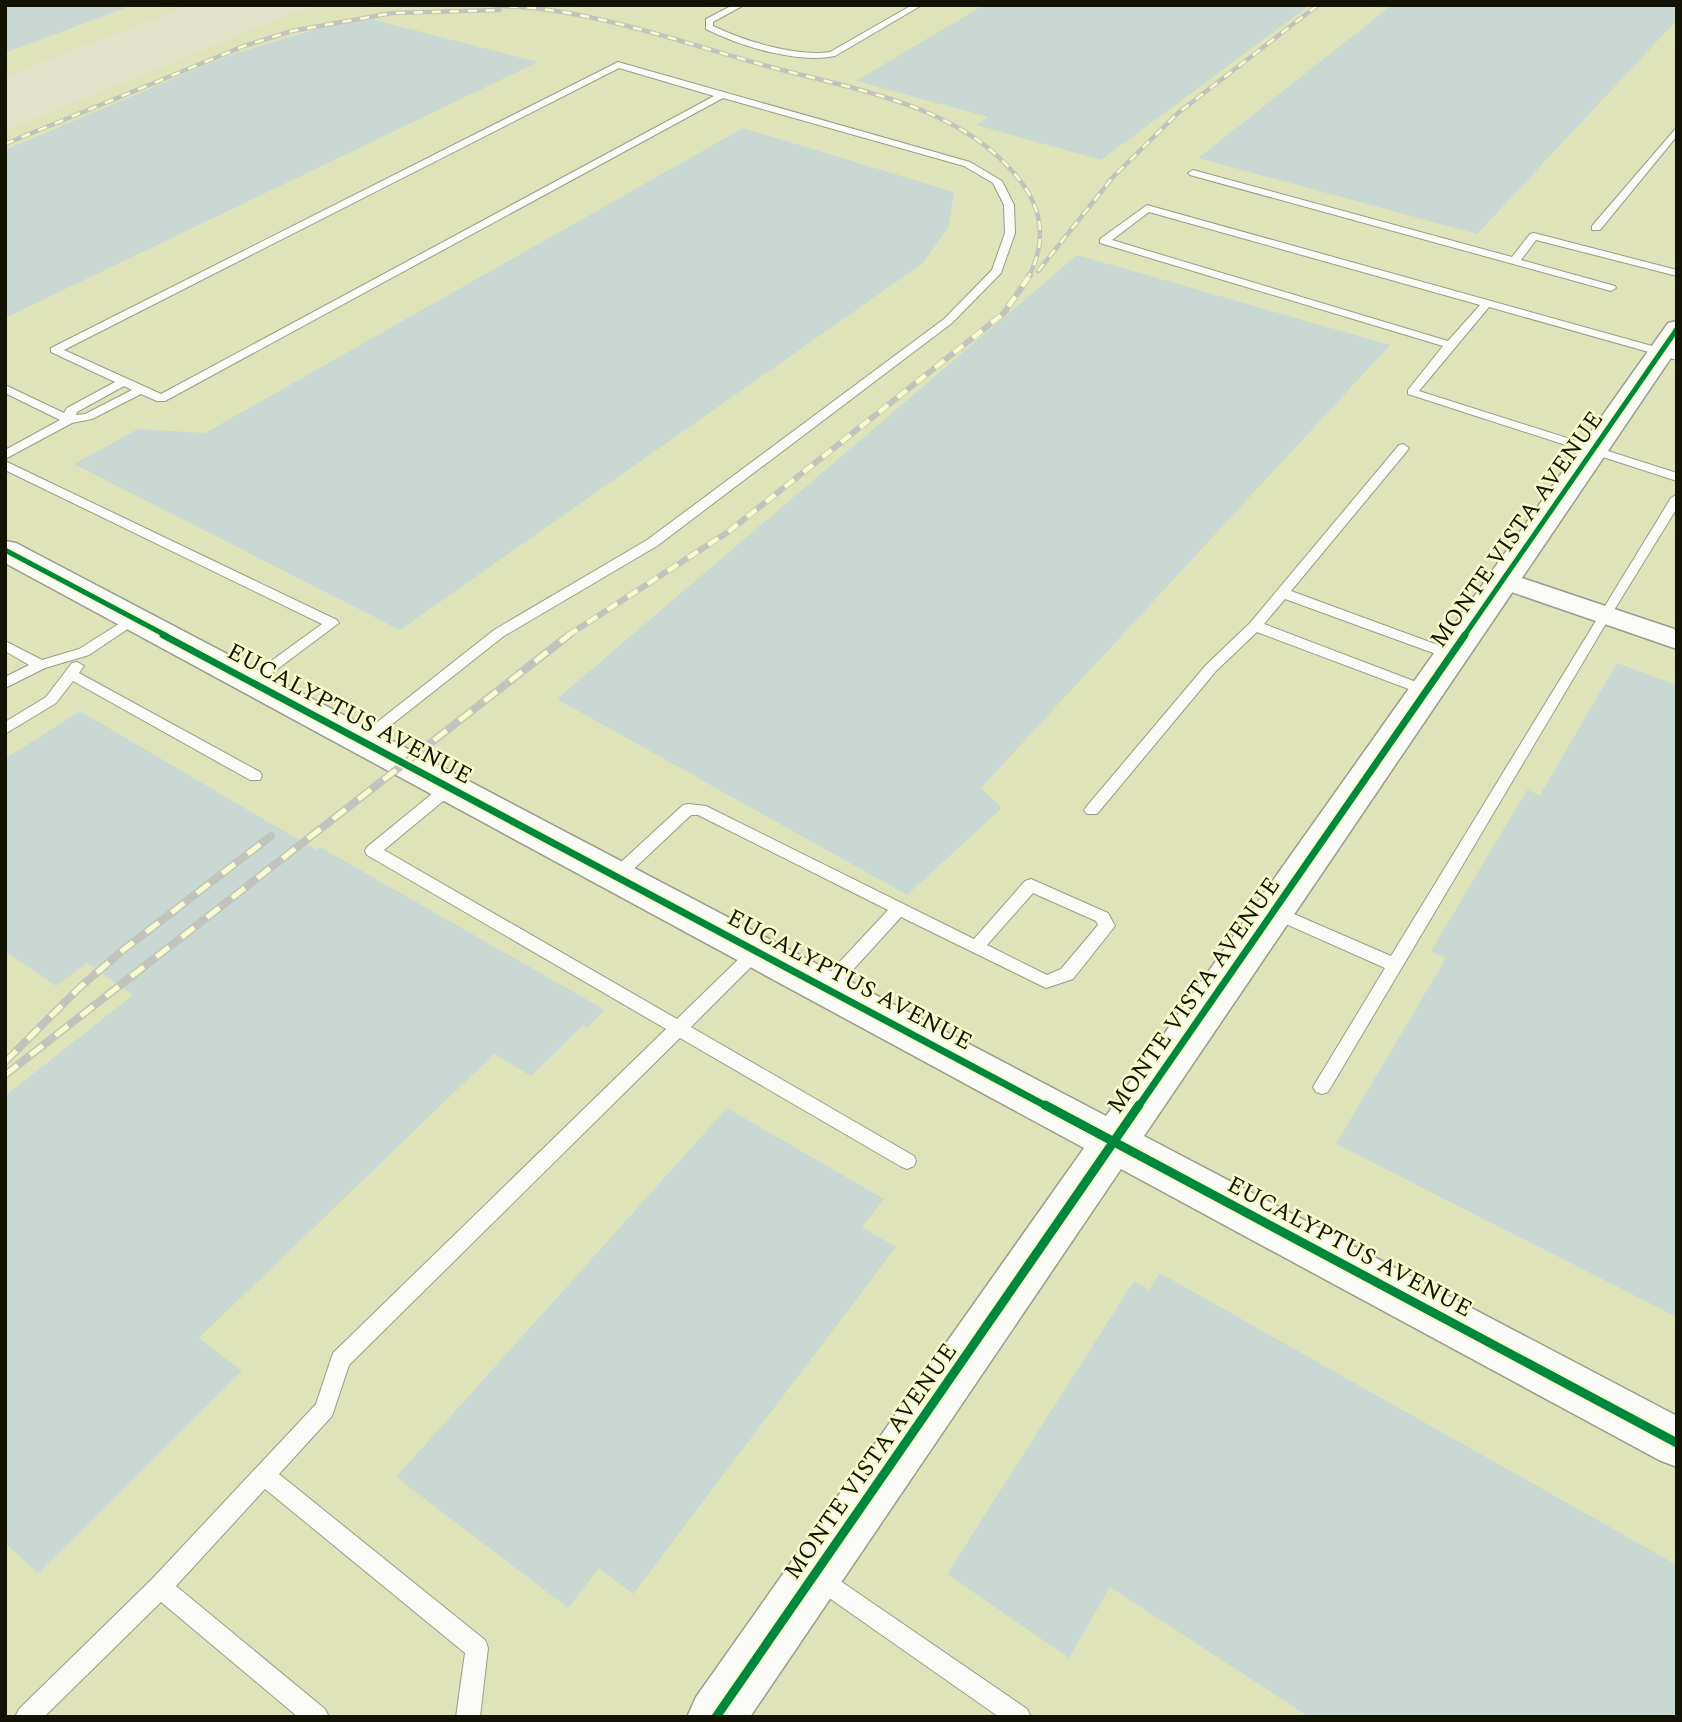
<svg xmlns="http://www.w3.org/2000/svg" width="1682" height="1722" viewBox="0 0 1682 1722" font-family="Spectral,serif">
<style>
.built{fill:#dfe3ba}
.building{fill:#c9d8d3}
.lines{fill:none;stroke-linecap:round;stroke-linejoin:round}
.lane-casing{stroke:#9b9c89;stroke-width:2}
.street-casing{stroke:#9b9c89;stroke-width:3}
.secondary-casing{stroke:#9b9c89;stroke-width:3}
.lane{fill:#fafbf7;fill-rule:evenodd}
.street{fill:#fafbf7;fill-rule:evenodd}
.secondary{fill:#fafbf7;fill-rule:evenodd}
.rail-far2-casing{stroke:#c2c3bc;stroke-width:4.5}
.rail-far1-casing{stroke:#c2c3bc;stroke-width:6}
.rail-casing{stroke:#c2c3bc;stroke-width:8}
.rail-far2{stroke:#f7fbcc;stroke-width:2.5;stroke-dasharray:9;stroke-linecap:butt}
.rail-far1{stroke:#f7fbcc;stroke-width:4.5;stroke-dasharray:12;stroke-linecap:butt}
.rail{stroke:#f7fbcc;stroke-width:5;stroke-dasharray:16;stroke-linecap:butt}
.cycleway-far2-casing{stroke:#f7fbcc;stroke-width:9}
.cycleway-far1-casing{stroke:#f7fbcc;stroke-width:11}
.cycleway-casing{stroke:#f7fbcc;stroke-width:13}
.cycleway-far2{stroke:#00873e;stroke-width:5}
.cycleway-far1{stroke:#00873e;stroke-width:7}
.cycleway{stroke:#00873e;stroke-width:9}
.labels{text-anchor:middle;stroke-width:5;stroke-linejoin:round;paint-order:stroke}
.street-label{font-size:24px;fill:#121304;stroke:#f7fbcc}
</style>
<rect width="100%" height="100%" fill="#e1e4ca"/>
<!-- built -->
<g class="built">
<path d="M 5,5 L 190,5 L 5,77 Z"/>
<path d="M 313,5 L 1677,5 L 1677,1717 L 5,1717 L 5,131 Z"/>
</g>
<!-- building -->
<g class="building">
<path d="M 5,5 L 125,5 L 125,8 L 5,53 Z"/>
<path d="M 984,5 L 1310,5 L 1101,160 L 976,125 L 988,117 L 856,81 Z"/>
<path d="M 1392,5 L 1677,5 L 1677,20 L 1477,234 L 1198,158 Z"/>
<path d="M 371,19 L 538,62 L 5,318 L 5,150 L 227,56 L 324,27 Z"/>
<path d="M 743,128 L 954,192 L 949,226 L 923,263 L 400,630 L 74,464 L 138,429 L 205,433 Z"/>
<path d="M 1077,255 L 1390,345 L 981,788 L 1002,808 L 907,895 L 557,699 Z"/>
<path d="M 1617,663 L 1677,685 L 1677,1317 L 1336,1144 L 1446,958 L 1431,951 L 1527,790 L 1540,795 Z"/>
<path d="M 80,711 L 316,850 L 320,847 L 605,1010 L 587,1028 L 583,1025 L 531,1076 L 494,1054 L 199,1338 L 242,1371 L 38,1573 L 5,1543 L 5,1096 L 133,995 L 87,963 L 56,986 L 5,951 L 5,759 Z"/>
<path d="M 727,1108 L 884,1199 L 862,1227 L 896,1247 L 633,1594 L 599,1568 L 568,1608 L 396,1477 Z"/>
<path d="M 1160,1273 L 1677,1565 L 1677,1717 L 1309,1717 L 1110,1587 L 1069,1658 L 947,1574 L 1134,1281 L 1149,1290 Z"/>
</g>
<g class="lines">
<!-- lane casing -->
<g class="lane-casing">
<g id="lane">
<path d="M 733,5 L 744,5 L 713,22 L 713,26 C 744,41 796,57 830,52 L 912,5 L 922,5 L 835,56 C 797,64 740,46 706,29 L 706,19 Z"/>
<path d="M 618,62 L 970,162 L 1002,181 L 1014,205 L 1015,233 L 1001,273 L 952,323 L 657,546 L 504,636 L 367,744 L 357,744 L 355,741 L 357,738 L 494,630 L 647,540 L 944,319 L 992,270 L 1005,233 L 1004,205 L 993,183 L 964,166 L 723,98 L 165,401 L 157,401 L 141,394 L 92,419 L 72,423 L 5,459 L 5,450 L 60,420 L 5,393 L 5,385 L 64,413 L 67,408 L 115,382 L 51,352 L 51,348 ZM 619,68 L 714,96 L 161,394 L 64,350 ZM 124,386 L 132,390 L 85,414 L 76,415 L 77,412 Z"/>
<path d="M 1677,127 L 1677,136 L 1600,230 L 1592,230 L 1592,226 Z"/>
<path d="M 1193,170 L 1512,257 L 1530,234 L 1534,233 L 1677,270 L 1677,276 L 1536,240 L 1521,260 L 1615,286 L 1616,288 L 1611,291 L 1190,175 L 1188,173 Z"/>
<path d="M 1147,205 L 1677,353 L 1677,360 L 1489,307 L 1419,391 L 1677,473 L 1677,481 L 1408,394 L 1408,390 L 1443,346 L 1100,243 L 1100,239 ZM 1149,212 L 1480,305 L 1448,341 L 1112,240 Z"/>
<path d="M 1403,444 L 1409,448 L 1407,451 L 1291,591 L 1457,652 L 1459,655 L 1457,658 L 1447,658 L 1285,599 L 1264,624 L 1432,688 L 1434,691 L 1432,694 L 1422,694 L 1257,632 L 1216,671 L 1097,814 L 1087,814 L 1084,810 L 1087,806 L 1206,665 L 1250,623 L 1399,445 Z"/>
<path d="M 5,461 L 337,620 L 339,623 L 256,685 L 246,685 L 244,682 L 246,679 L 322,624 L 5,470 Z"/>
<path d="M 1677,494 L 1677,508 L 1611,615 L 1328,1092 L 1322,1094 L 1316,1092 L 1313,1087 L 1316,1082 L 1385,968 L 1268,916 L 1266,912 L 1268,908 L 1280,908 L 1391,956 L 1671,498 Z"/>
<path d="M 133,615 L 140,619 L 138,622 L 89,655 L 45,668 L 5,688 L 5,677 L 29,665 L 5,651 L 5,641 L 42,660 L 79,649 Z"/>
<path d="M 77,662 L 84,666 L 79,673 L 260,772 L 262,776 L 260,780 L 250,780 L 73,681 L 56,703 L 5,734 L 5,722 L 46,697 L 72,663 Z"/>
<path d="M 449,783 L 457,788 L 454,792 L 384,850 L 677,1019 L 751,947 L 763,947 L 765,951 L 763,955 L 691,1027 L 914,1156 L 916,1161 L 914,1166 L 907,1169 L 900,1166 L 680,1038 L 349,1365 L 332,1416 L 279,1474 L 485,1640 L 488,1648 L 480,1717 L 456,1717 L 465,1653 L 265,1489 L 176,1586 L 325,1709 L 329,1717 L 298,1717 L 161,1602 L 44,1717 L 15,1717 L 19,1709 L 152,1579 L 316,1404 L 333,1353 L 666,1029 L 367,855 L 365,851 L 367,847 L 444,784 Z"/>
<path d="M 688,804 L 706,806 L 974,939 L 1025,881 L 1031,879 L 1108,913 L 1115,926 L 1073,979 L 1046,988 L 901,917 L 832,993 L 820,993 L 818,988 L 820,983 L 888,910 L 698,815 L 691,815 L 622,880 L 610,880 L 608,876 L 610,872 L 683,805 ZM 1033,893 L 1096,921 L 1098,925 L 1061,969 L 1047,975 L 987,945 Z"/>
<path d="M 820,1567 L 1027,1709 L 1031,1717 L 999,1717 L 812,1586 L 809,1578 L 812,1570 Z"/>
</g>
</g>
<!-- street casing -->
<g class="street-casing">
<path id="street" d="M 1504,572 L 1677,630 L 1677,649 L 1494,586 L 1490,580 L 1494,574 Z"/>
</g>
<!-- secondary casing -->
<g class="secondary-casing">
<path id="secondary" d="M 1677,321 L 1677,349 L 1144,1136 L 1677,1416 L 1677,1467 L 1659,1460 L 1121,1169 L 750,1717 L 687,1717 L 696,1697 L 1084,1148 L 5,563 L 5,541 L 16,543 L 1106,1116 L 1668,323 Z"/>
</g>
<!-- lane -->
<use href="#lane" class="lane"/>
<!-- street -->
<use href="#street" class="street"/>
<!-- secondary -->
<use href="#secondary" class="secondary"/>
<!-- rail-far2 casing -->
<g class="rail-far2-casing">
<g id="rail-far2">
<path d="M 491,5 C 510,7 530,7 549,10 C 621,20 691,45 760,64 C 851,90 966,103 1024,186 C 1044,215 1045,245 1029,276"/>
<path d="M 5,144 L 244,46 L 292,31 L 392,13 L 500,10"/>
<path d="M 1038,271 L 1113,177 L 1178,113 L 1318,5"/>
</g>
</g>
<!-- rail-far1 casing -->
<g class="rail-far1-casing">
<path id="rail-far1" d="M 567,636 L 728,532 L 1004,313 L 1030,275"/>
</g>
<!-- rail casing -->
<g class="rail-casing">
<g id="rail">
<path d="M 5,1062 L 79,988 L 123,950 L 271,836"/>
<path d="M 5,1075 L 569,635"/>
</g>
</g>
<!-- rail-far2 -->
<use href="#rail-far2" class="rail-far2"/>
<!-- rail-far1 -->
<use href="#rail-far1" class="rail-far1"/>
<!-- rail -->
<use href="#rail" class="rail"/>
<!-- cycleway-far2 casing -->
<g class="cycleway-far2-casing">
<g id="cycleway-far2">
<path d="M 5,550 L 167,636"/>
<path d="M 1464,636 L 1677,329"/>
</g>
</g>
<!-- cycleway-far1 casing -->
<g class="cycleway-far1-casing">
<g id="cycleway-far1">
<path d="M 163,635 L 1048,1107"/>
<path d="M 1138,1107 L 1465,635"/>
</g>
</g>
<!-- cycleway casing -->
<g class="cycleway-casing">
<g id="cycleway">
<path d="M 1045,1105 L 1677,1443"/>
<path d="M 716,1717 L 1139,1105"/>
</g>
</g>
<!-- cycleway-far2 -->
<use href="#cycleway-far2" class="cycleway-far2"/>
<!-- cycleway-far1 -->
<use href="#cycleway-far1" class="cycleway-far1"/>
<!-- cycleway -->
<use href="#cycleway" class="cycleway"/>
</g>
<g class="labels">
<!-- street labels -->
<g class="street-label">
<text transform="translate(1516 529) rotate(-55)" y="8">MONTE VISTA AVENUE</text>
<text transform="translate(350 713) rotate(28)" y="8">EUCALYPTUS AVENUE</text>
<text transform="translate(850 979) rotate(28)" y="8">EUCALYPTUS AVENUE</text>
<text transform="translate(1193 995) rotate(-55)" y="8">MONTE VISTA AVENUE</text>
<text transform="translate(1350 1246) rotate(28)" y="8">EUCALYPTUS AVENUE</text>
<text transform="translate(870 1461) rotate(-55)" y="8">MONTE VISTA AVENUE</text>
</g>
</g>
<!-- border -->
<rect width="1682" height="1722" fill="none" stroke="#121304" stroke-width="14"/>
</svg>
